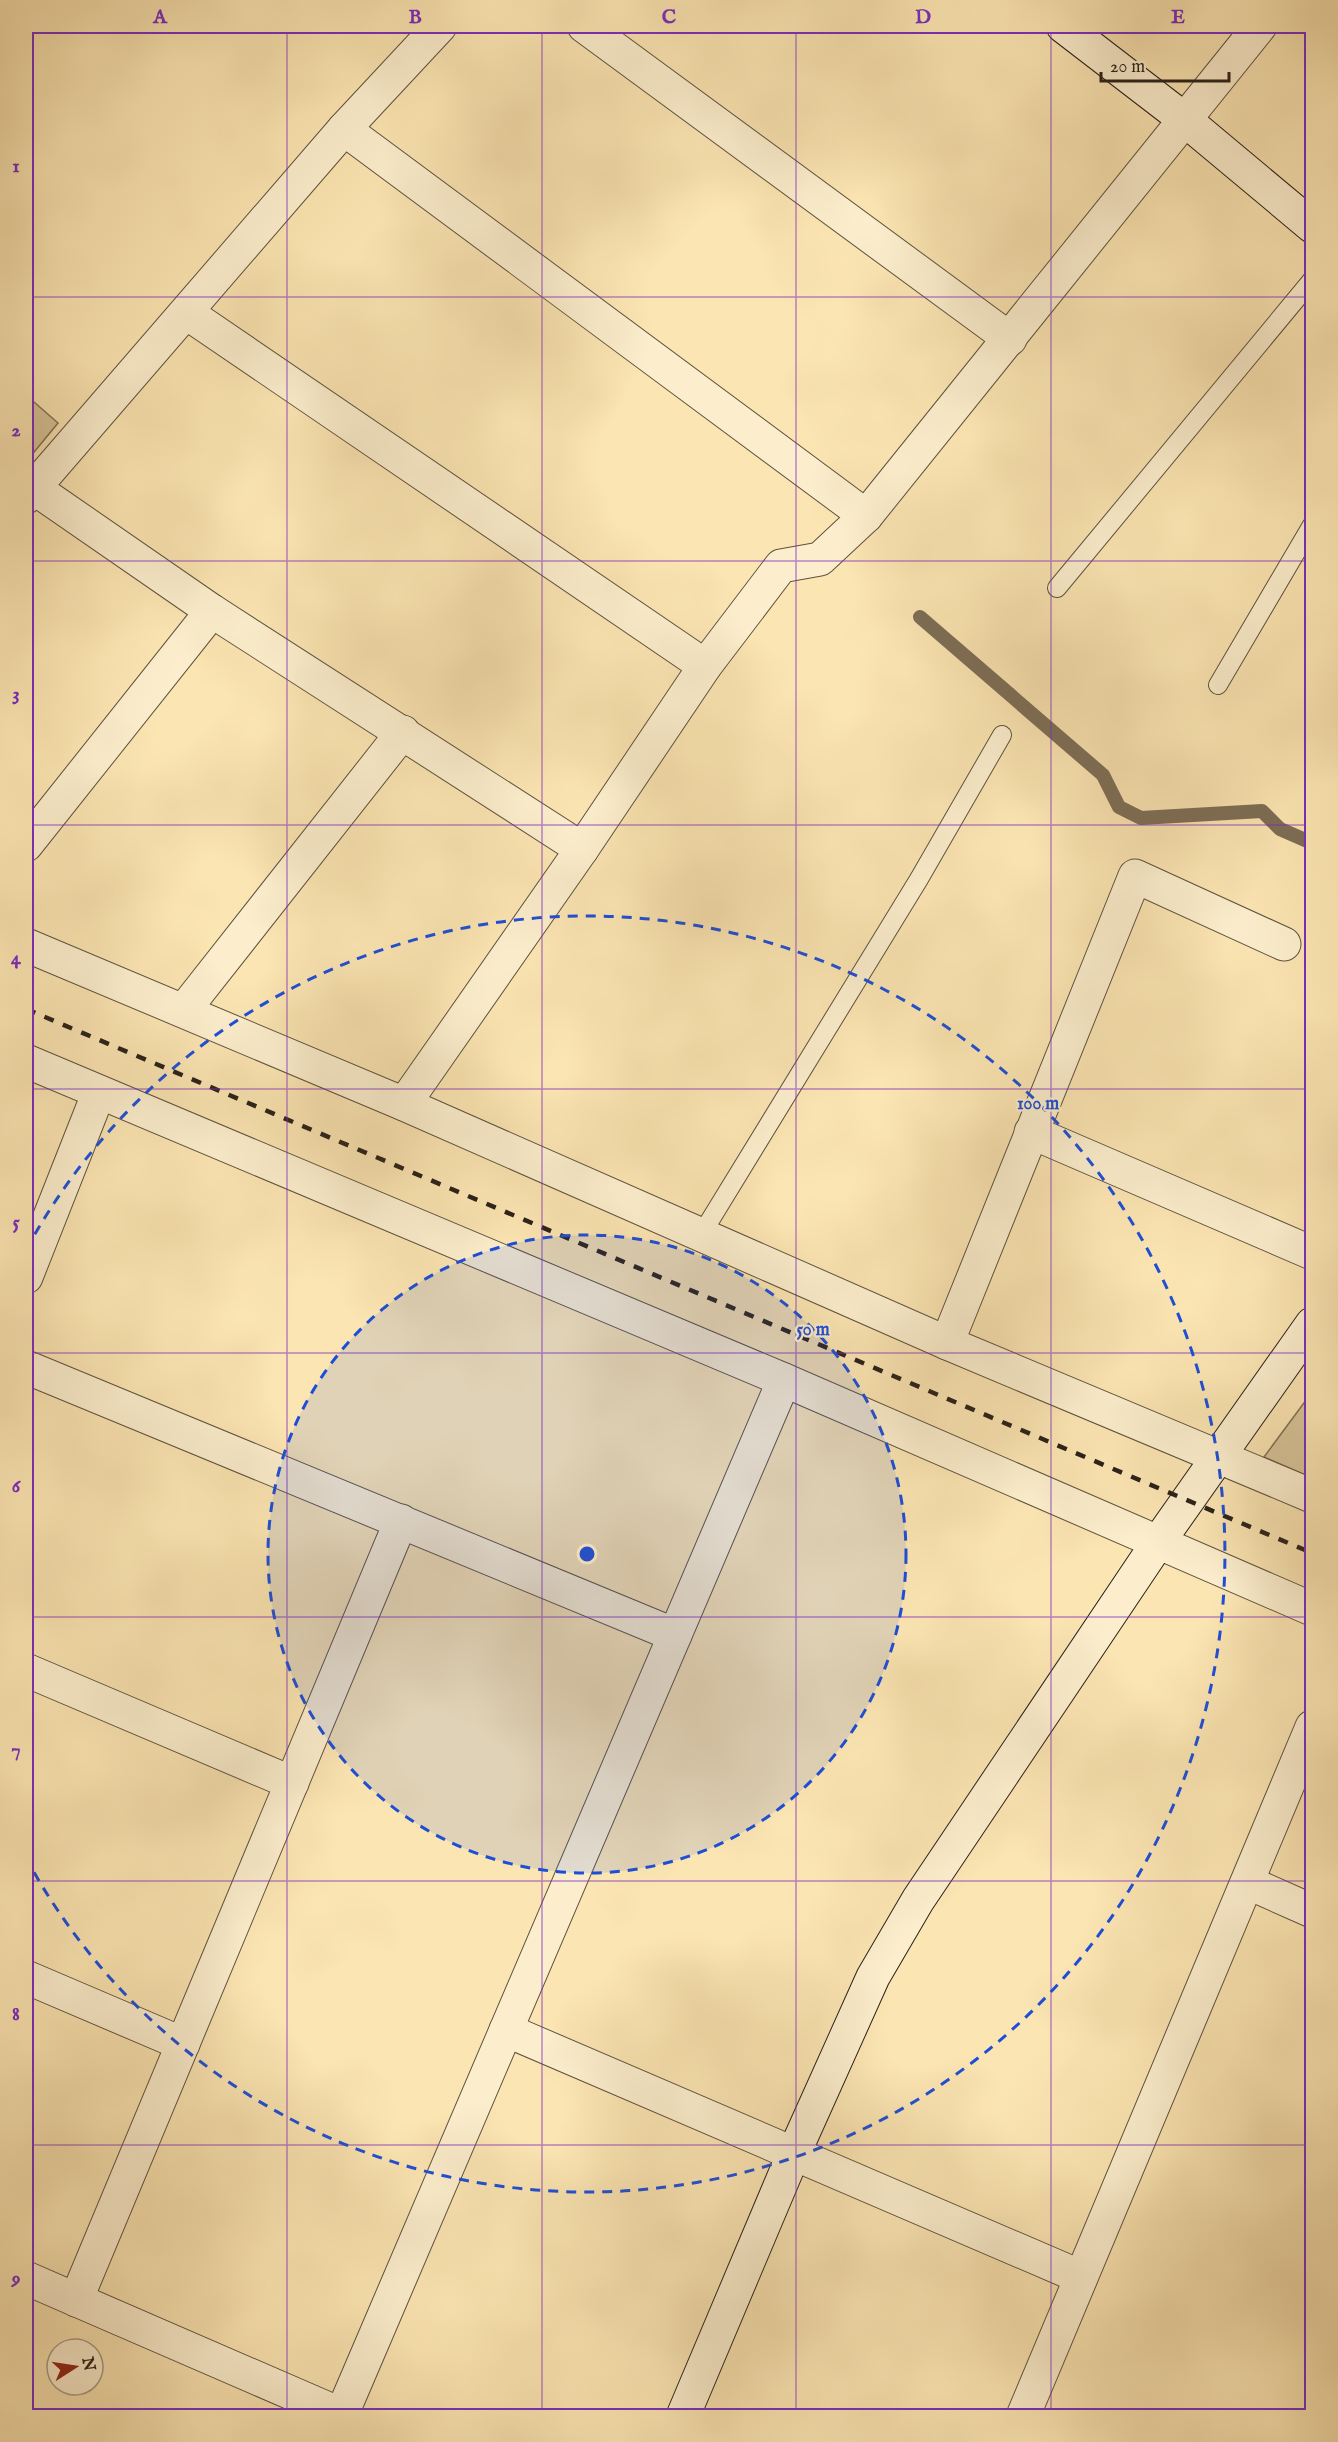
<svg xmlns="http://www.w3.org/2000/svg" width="1338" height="2442" viewBox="0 0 1338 2442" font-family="'IM FELL English',serif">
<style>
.green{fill:#d7c498;stroke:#807258;stroke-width:1.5}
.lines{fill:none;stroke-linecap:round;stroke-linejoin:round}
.stream{stroke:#7d6e56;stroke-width:14}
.lane-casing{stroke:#5e523f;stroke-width:20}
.street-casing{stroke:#5e523f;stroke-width:35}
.secondary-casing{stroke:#2a2119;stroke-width:35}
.lane{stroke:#fceecd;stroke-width:18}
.street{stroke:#fceecd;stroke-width:33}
.secondary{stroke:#fceecd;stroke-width:33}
.rail{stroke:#2a2119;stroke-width:4.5;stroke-dasharray:10 10;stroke-linecap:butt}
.grid{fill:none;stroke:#7b2cbf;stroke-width:1.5;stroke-opacity:0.55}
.ring{fill:none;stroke:#1d4ed8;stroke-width:3;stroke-dasharray:10 8}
.centre{fill:#1d4ed8;stroke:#fceecd;stroke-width:3}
.ring-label{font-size:18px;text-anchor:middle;font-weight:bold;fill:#1d4ed8;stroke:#fceecd;stroke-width:4.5;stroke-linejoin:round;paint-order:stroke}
.neatline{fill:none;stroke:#7b2cbf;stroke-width:2}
.grid-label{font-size:20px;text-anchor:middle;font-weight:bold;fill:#7b2cbf}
</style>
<rect width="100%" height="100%" fill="#fbe5b2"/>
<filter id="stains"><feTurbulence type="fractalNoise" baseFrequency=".00333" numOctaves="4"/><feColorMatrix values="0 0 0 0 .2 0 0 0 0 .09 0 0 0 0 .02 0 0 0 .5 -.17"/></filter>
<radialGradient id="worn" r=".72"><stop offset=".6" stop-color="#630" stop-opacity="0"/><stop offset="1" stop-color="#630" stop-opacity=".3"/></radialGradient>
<!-- green -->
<g class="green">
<path d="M 26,395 L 58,423 L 26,462 Z"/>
<path d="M 1312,1392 L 1312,1478 L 1264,1457 Z"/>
</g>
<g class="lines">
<!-- stream -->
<path class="stream" d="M 920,617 L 1103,775 L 1119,807 L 1141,818 L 1262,811 L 1280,829 L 1312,843"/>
<!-- lane casing -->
<g class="lane-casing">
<g id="lane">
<path d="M 1057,588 L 1312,280"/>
<path d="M 1218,685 L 1312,525"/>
<path d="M 701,1235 L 919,879 L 1002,735"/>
</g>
</g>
<!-- street casing -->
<g class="street-casing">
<g id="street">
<path d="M 584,26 L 1010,339"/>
<path d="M 344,129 L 866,516"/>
<path d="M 187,313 L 705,666"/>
<path d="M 34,488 L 212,611 L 582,849"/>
<path d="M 26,497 L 344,129 L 440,26"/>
<path d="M 26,845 L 212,611"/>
<path d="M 26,945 L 404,1104 L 947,1343 L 1312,1496"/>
<path d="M 184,1010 L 403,732"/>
<path d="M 26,1061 L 784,1380 L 1312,1609"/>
<path d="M 404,1104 L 582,849 L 705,666 L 781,566 L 820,559 L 866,516 L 1260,26"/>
<path d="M 1031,1132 L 1312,1253"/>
<path d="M 26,1277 L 99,1092"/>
<path d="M 947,1343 L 1135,876 L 1284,944"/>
<path d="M 26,1367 L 675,1635"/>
<path d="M 26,1670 L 292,1783"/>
<path d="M 1249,1883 L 1312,1911"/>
<path d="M 26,1977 L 183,2044"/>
<path d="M 506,2030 L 1081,2277"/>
<path d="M 26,2278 L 342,2415"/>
<path d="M 76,2300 L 401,1521"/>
<path d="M 341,2416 L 784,1380"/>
<path d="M 1023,2416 L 1312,1727"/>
</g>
</g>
<!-- secondary casing -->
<g class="secondary-casing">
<g id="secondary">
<path d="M 1063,26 L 1184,119 L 1312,226"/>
<path d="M 683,2416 L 794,2153 L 873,1977 L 918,1900 L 1159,1541 L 1312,1324"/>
</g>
</g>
<!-- lane -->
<use href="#lane" class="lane"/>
<!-- street -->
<use href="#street" class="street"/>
<!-- secondary -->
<use href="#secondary" class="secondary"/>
<!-- rail -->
<path class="rail" d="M 26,1009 L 1312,1553"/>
</g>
<!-- grid -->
<path class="grid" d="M 287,26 L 287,2416M 542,26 L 542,2416M 796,26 L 796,2416M 1051,26 L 1051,2416M 26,297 L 1312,297M 26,561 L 1312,561M 26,825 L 1312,825M 26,1089 L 1312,1089M 26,1353 L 1312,1353M 26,1617 L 1312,1617M 26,1881 L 1312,1881M 26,2145 L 1312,2145"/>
<!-- distance rings -->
<circle cx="587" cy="1554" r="319" fill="#1d4ed8" fill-opacity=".12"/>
<g class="ring">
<circle cx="587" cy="1554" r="319"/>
<path d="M26 1250A638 638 0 1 1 26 1858"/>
</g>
<circle cx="587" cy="1554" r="9" class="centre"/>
<g class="ring-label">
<text x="1038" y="1109">100 m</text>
<text x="813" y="1335">50 m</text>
</g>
<!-- margin -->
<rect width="1338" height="2442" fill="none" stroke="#fbe5b2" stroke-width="66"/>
<!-- north arrow -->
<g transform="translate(75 2367) rotate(78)"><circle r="28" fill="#fceecd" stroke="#a89c85" stroke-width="1.5"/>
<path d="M0-4.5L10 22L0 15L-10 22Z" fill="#8f2418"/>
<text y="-9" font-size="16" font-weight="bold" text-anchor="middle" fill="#2a2119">N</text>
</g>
<!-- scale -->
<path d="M1101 72v9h128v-9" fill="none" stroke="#2a2119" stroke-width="3"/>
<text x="1110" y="72" font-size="18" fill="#2a2119" stroke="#fceecd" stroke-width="4.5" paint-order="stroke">20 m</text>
<rect x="33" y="33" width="1272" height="2376" class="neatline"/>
<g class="grid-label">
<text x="160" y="23">A</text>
<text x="415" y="23">B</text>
<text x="669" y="23">C</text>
<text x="923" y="23">D</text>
<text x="1178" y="23">E</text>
<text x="16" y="172">1</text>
<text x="16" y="436">2</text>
<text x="16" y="700">3</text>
<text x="16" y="964">4</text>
<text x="16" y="1228">5</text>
<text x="16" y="1492">6</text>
<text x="16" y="1756">7</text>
<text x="16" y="2020">8</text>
<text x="16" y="2284">9</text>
</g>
<rect width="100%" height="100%" filter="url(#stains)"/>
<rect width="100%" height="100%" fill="url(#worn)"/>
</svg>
